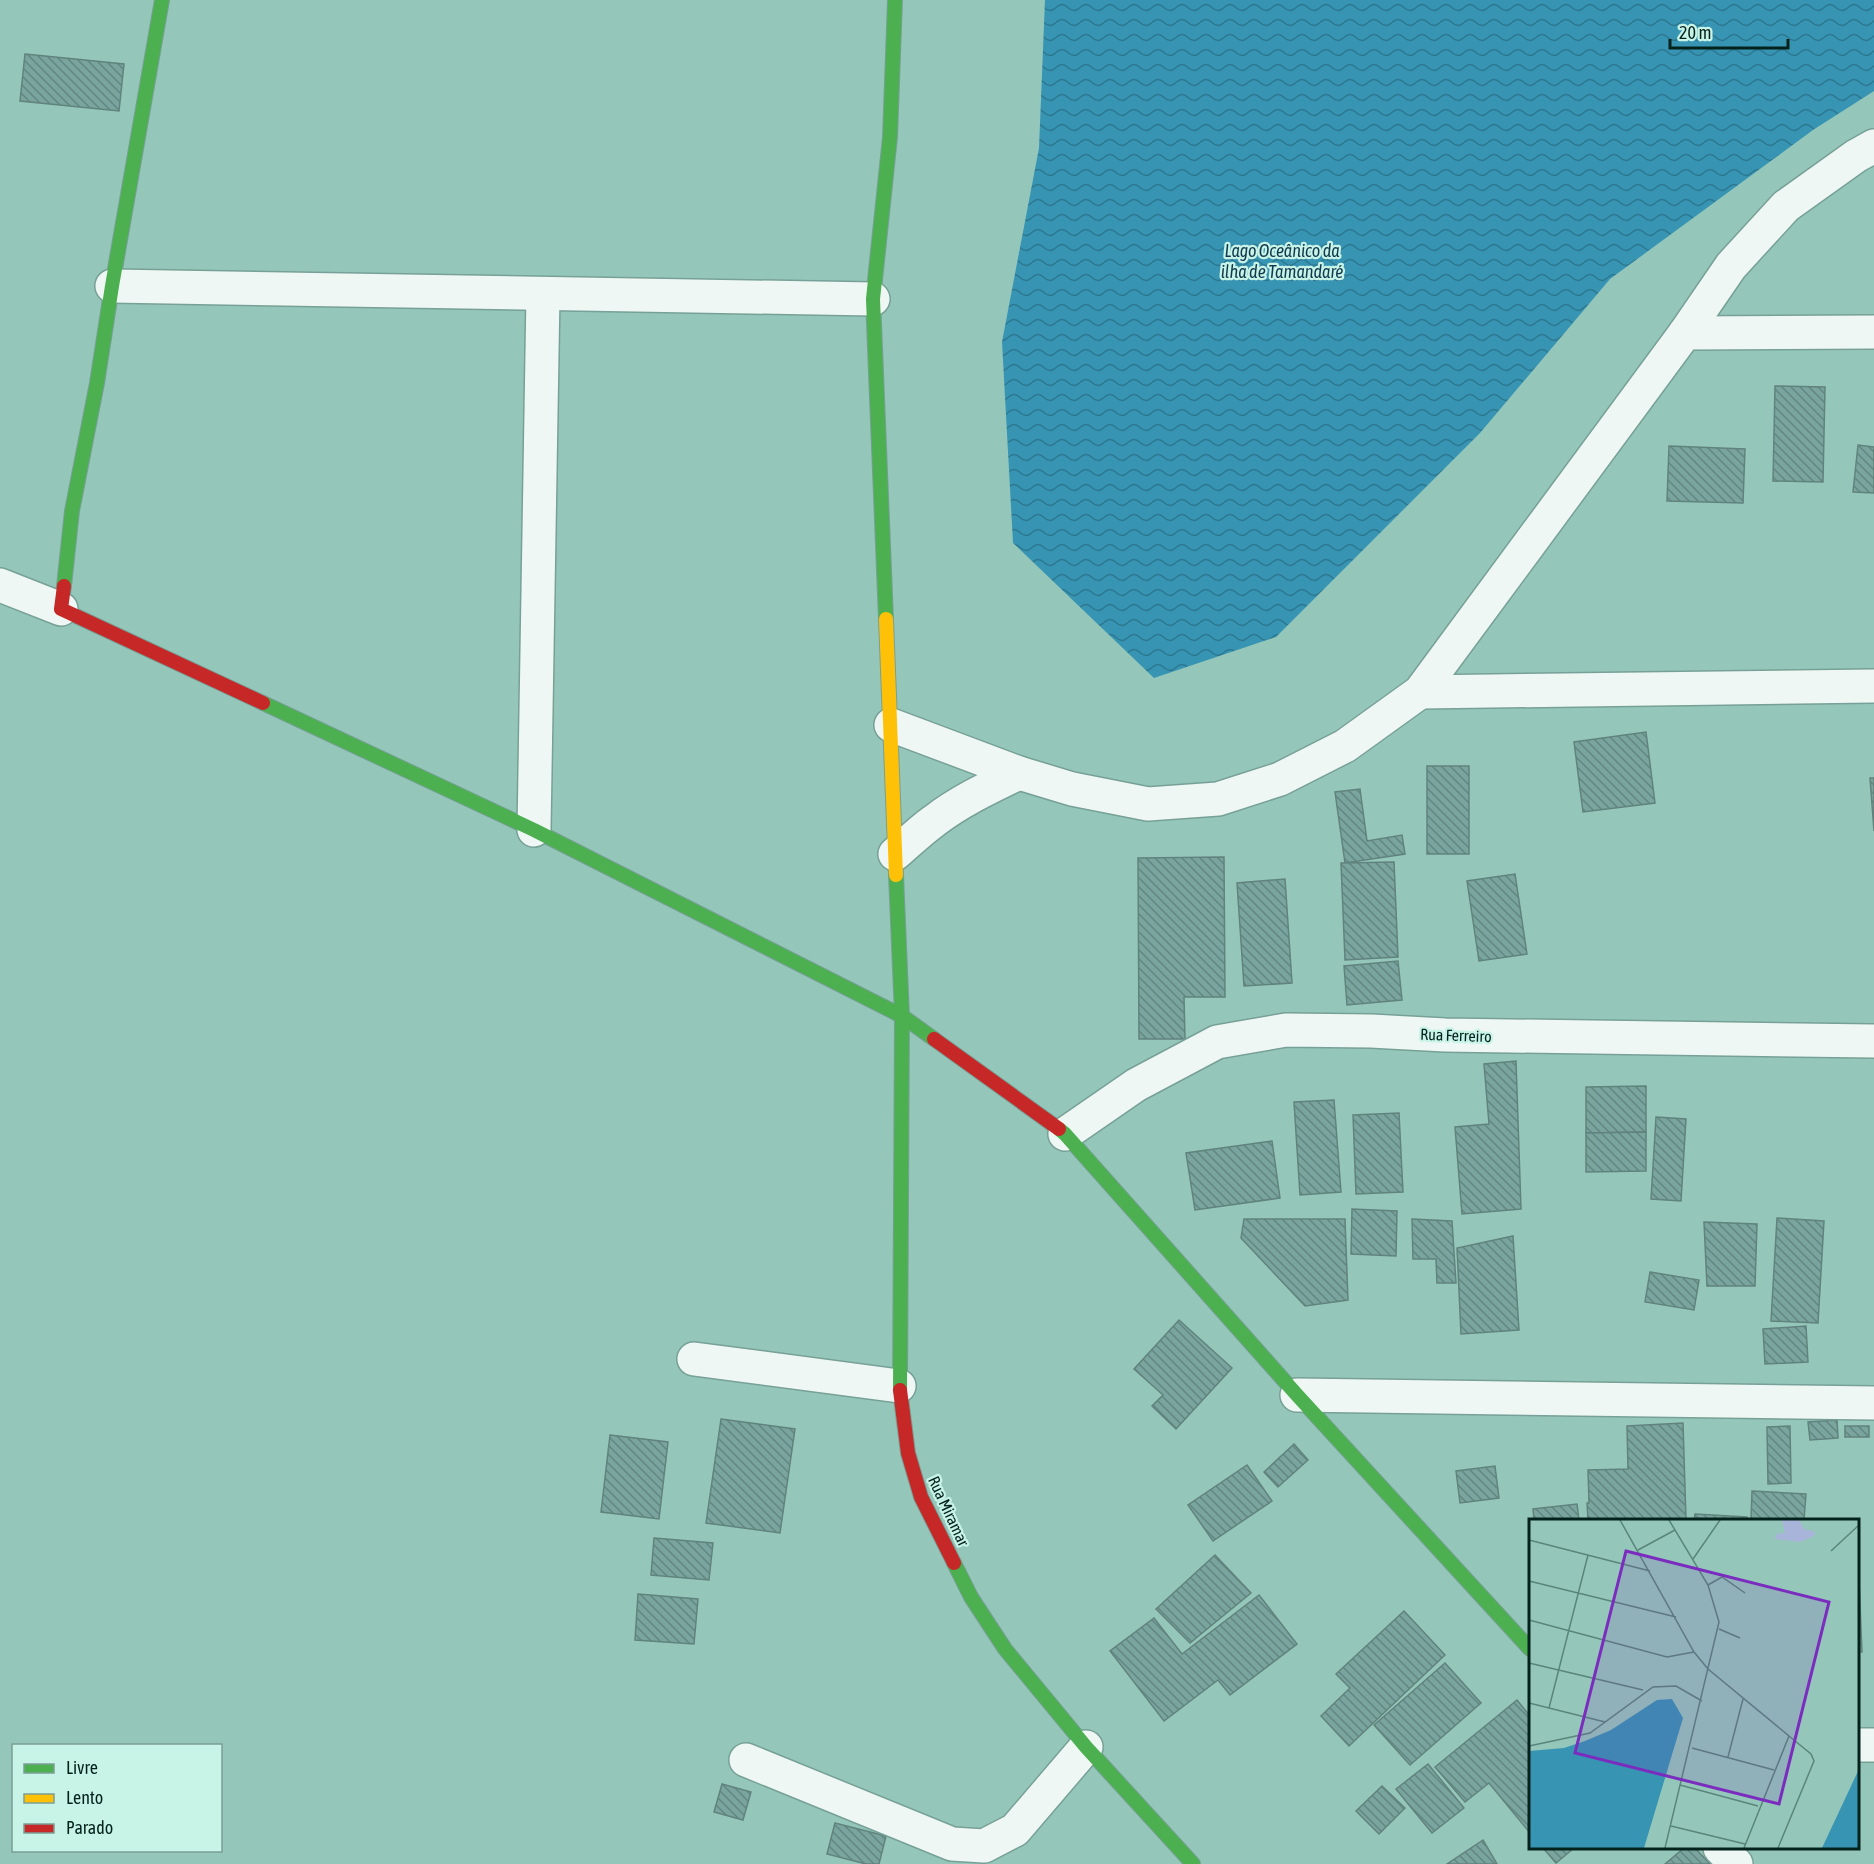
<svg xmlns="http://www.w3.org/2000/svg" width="1874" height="1864" viewBox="0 0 1874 1864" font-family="'Asap Condensed',sans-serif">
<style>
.water{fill:url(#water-waves)}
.building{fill:url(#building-back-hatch);stroke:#61837d;stroke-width:1.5}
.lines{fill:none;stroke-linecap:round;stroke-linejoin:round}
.street-casing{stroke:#77a096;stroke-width:36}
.fast-casing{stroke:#77a096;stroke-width:16}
.slow-casing{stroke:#77a096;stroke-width:16}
.jam-casing{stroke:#77a096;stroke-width:16}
.street{stroke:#eff7f5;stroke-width:33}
.fast{stroke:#4caf50;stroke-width:14}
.slow{stroke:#ffc107;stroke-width:14}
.jam{stroke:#c62828;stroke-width:14}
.labels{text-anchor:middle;stroke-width:4.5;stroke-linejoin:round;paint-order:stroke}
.street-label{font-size:16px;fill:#04221c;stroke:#c8f3e7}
.water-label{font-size:18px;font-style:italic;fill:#10394f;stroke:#c8f3e7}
.inset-road{fill:none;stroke:#5a857b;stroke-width:1.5}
.view{fill:#7b2cbf;fill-opacity:0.15;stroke:#7b2cbf;stroke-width:3}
.inset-edge{fill:none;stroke:#04221c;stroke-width:3}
</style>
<defs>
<pattern id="water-waves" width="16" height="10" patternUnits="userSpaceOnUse" patternTransform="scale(1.5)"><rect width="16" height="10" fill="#3794b3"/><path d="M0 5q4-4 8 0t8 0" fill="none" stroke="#2c7891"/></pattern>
<pattern id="building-back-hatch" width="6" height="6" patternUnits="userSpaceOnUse" patternTransform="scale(1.5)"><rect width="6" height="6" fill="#7aa59f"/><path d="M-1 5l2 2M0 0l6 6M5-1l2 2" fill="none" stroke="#628681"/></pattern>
</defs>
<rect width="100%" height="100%" fill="#94c7ba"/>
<!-- water -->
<path class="water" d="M 1045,0 L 1874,0 L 1874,91 L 1813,130 L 1610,279 L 1480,433 L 1276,637 L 1154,678 L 1013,543 L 1002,342 L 1039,148 Z"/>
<!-- building -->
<g class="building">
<path d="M 25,54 L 124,64 L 119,111 L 20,101 Z"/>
<path d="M 1775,386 L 1825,387 L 1823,482 L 1773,481 Z"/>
<path d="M 1858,445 L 1874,447 L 1874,493 L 1853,492 Z"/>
<path d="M 1669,446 L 1745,449 L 1743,503 L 1667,501 Z"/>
<path d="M 1646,732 L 1655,803 L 1583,812 L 1574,742 Z"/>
<rect x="1427" y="766" width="42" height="88"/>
<path d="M 1870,778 L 1874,778 L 1874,831 Z"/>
<path d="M 1360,789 L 1367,841 L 1402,835 L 1405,854 L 1345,863 L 1335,792 Z"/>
<path d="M 1224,857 L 1225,997 L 1184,997 L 1185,1039 L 1139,1039 L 1138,858 Z"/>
<path d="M 1394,862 L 1398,957 L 1345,960 L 1341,863 Z"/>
<path d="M 1515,874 L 1527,954 L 1479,961 L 1467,881 Z"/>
<path d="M 1285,879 L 1292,983 L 1244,986 L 1237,883 Z"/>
<path d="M 1398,961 L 1402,1000 L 1347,1005 L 1344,966 Z"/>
<path d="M 1516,1061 L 1521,1209 L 1462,1214 L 1455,1127 L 1489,1124 L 1484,1064 Z"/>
<path d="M 1646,1086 L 1646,1132 L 1586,1133 L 1586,1087 Z"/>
<path d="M 1334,1100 L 1341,1192 L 1300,1195 L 1294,1102 Z"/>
<path d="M 1399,1113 L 1403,1192 L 1356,1194 L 1353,1115 Z"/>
<path d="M 1656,1117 L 1686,1119 L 1681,1201 L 1651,1199 Z"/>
<path d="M 1646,1132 L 1646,1171 L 1586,1172 L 1586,1133 Z"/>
<path d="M 1272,1141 L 1280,1198 L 1195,1210 L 1186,1153 Z"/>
<path d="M 1352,1209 L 1397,1211 L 1396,1256 L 1351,1254 Z"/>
<path d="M 1777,1218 L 1824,1221 L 1818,1323 L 1771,1321 Z"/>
<path d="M 1244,1219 L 1345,1219 L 1348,1300 L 1305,1306 L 1241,1238 Z"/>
<path d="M 1412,1219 L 1452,1221 L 1456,1283 L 1437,1283 L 1436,1259 L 1413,1259 Z"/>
<path d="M 1704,1222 L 1757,1224 L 1755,1286 L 1707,1286 Z"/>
<path d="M 1513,1236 L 1519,1330 L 1461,1334 L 1457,1248 Z"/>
<path d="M 1650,1272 L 1699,1280 L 1694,1310 L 1645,1302 Z"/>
<path d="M 1179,1320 L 1232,1368 L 1176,1429 L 1152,1406 L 1163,1395 L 1134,1369 Z"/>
<path d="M 1806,1326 L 1808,1362 L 1765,1364 L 1763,1329 Z"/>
<path d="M 721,1419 L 795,1429 L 780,1533 L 706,1523 Z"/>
<path d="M 1837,1420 L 1838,1438 L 1810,1440 L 1808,1422 Z"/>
<path d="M 1683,1423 L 1686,1520 L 1588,1520 L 1587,1503 L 1589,1503 L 1588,1470 L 1628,1469 L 1627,1426 Z"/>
<path d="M 1790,1426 L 1791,1483 L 1768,1484 L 1767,1427 Z"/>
<rect x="1845" y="1426" width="24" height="11"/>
<path d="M 610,1435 L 668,1442 L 659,1519 L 601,1512 Z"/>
<path d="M 1294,1444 L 1308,1460 L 1278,1487 L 1264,1472 Z"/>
<path d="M 1247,1465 L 1272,1501 L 1213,1541 L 1188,1505 Z"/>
<path d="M 1495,1466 L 1499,1498 L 1460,1503 L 1456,1471 Z"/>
<path d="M 1752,1491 L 1806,1494 L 1804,1520 L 1751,1520 Z"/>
<path d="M 1577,1504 L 1579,1520 L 1534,1520 L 1533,1509 Z"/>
<path d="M 1695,1514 L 1747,1517 L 1747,1520 L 1694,1520 Z"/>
<path d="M 654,1538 L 713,1543 L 709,1580 L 651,1575 Z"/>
<path d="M 1215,1555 L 1251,1593 L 1190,1643 L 1156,1609 Z"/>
<path d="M 1858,1580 L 1859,1580 L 1862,1652 L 1858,1652 Z"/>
<path d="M 638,1594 L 698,1599 L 694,1644 L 635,1640 Z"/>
<path d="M 1259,1595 L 1297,1644 L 1230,1695 L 1218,1680 L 1164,1721 L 1110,1651 L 1154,1618 L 1182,1654 Z"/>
<path d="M 1404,1611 L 1445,1655 L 1349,1746 L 1321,1716 L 1350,1688 L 1336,1674 Z"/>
<path d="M 1445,1663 L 1481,1703 L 1410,1765 L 1374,1725 Z"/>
<path d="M 1517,1700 L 1530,1716 L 1530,1833 L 1489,1783 L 1465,1802 L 1435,1767 Z"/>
<path d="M 1428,1764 L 1464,1808 L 1432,1833 L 1396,1789 Z"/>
<path d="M 722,1784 L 751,1792 L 743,1820 L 714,1812 Z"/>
<path d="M 1382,1786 L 1405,1808 L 1379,1834 L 1356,1811 Z"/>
<path d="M 835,1823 L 886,1836 L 879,1864 L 866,1864 L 827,1854 Z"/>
<path d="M 1483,1840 L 1497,1864 L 1447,1864 Z"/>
<path d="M 1543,1848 L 1574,1848 L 1556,1863 Z"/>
<path d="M 1684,1848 L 1695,1848 L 1710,1864 L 1665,1864 Z"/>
</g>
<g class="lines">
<!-- street casing -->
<g class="street-casing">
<g id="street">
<path d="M 112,286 L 873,299"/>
<path d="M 1685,333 L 1874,332"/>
<path d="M 0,585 L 61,609"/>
<path d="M 1420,692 L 1874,686"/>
<path d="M 891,725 L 1019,773 L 1072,789 L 1148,804 L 1218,799 L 1280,779 L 1345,746 L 1420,692 L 1685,333 L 1731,266 L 1786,206 L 1856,156 L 1874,146"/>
<path d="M 534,830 L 543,294"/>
<path d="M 895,854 C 908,843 920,831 934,821 C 960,801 990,787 1019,773"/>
<path d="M 1065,1134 L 1136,1085 L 1217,1042 L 1286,1030 L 1371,1031 L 1445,1035 L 1874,1041"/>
<path d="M 694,1359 L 899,1386"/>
<path d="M 1297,1395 L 1874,1403"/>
<path d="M 1858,1745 L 1874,1745"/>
<path d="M 746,1760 L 952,1844 L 984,1846 L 1015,1830 L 1086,1747"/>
<path d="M 1720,1848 L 1736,1864"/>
</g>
</g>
<!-- fast casing -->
<g class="fast-casing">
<g id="fast">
<path d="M 64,586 L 72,511 L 97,383 L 112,286 L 162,0"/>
<path d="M 886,619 L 873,299 L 890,137 L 895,0"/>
<path d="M 263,703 L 534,830 L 902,1016 L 934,1039"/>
<path d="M 896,875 L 902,1016 L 900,1390"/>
<path d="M 1059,1129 L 1065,1134 L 1297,1395 L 1530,1649"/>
<path d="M 954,1563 L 971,1597 L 1005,1649 L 1086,1747 L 1193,1864"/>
</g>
</g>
<!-- slow casing -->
<g class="slow-casing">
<path id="slow" d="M 886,619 L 896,875"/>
</g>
<!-- jam casing -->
<g class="jam-casing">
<g id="jam">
<path d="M 64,586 L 61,609 L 263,703"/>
<path d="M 934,1039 L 1059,1129"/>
<path d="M 900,1390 L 908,1453 L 921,1497 L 954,1563"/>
</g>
</g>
<!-- street -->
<use href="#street" class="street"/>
<!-- fast -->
<use href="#fast" class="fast"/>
<!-- slow -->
<use href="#slow" class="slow"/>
<!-- jam -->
<use href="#jam" class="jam"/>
</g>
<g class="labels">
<!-- street labels -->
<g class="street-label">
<text transform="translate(1456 1035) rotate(2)" y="6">Rua Ferreiro</text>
<text transform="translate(949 1511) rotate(65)" y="6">Rua Miramar</text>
</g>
<!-- water labels -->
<g class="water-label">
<text x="1282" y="257">Lago Oceânico da<tspan x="1282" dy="21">ilha de Tamandaré</tspan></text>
</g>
</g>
<!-- overview -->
<g transform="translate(1529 1519)">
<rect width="330" height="330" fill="#94c7ba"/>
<path d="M 253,1 L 270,1 L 275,10 L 286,13 L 285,17 L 271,23 L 246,20 L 247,15 L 256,14 Z" fill="#a8b4d9"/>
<path d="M 143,180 L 154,199 L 115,329 L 0,329 L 0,232 L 35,229 L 56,222 L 82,211 L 128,181 ZM 330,250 L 330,329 L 293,329 Z" fill="#3794b3"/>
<path class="inset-road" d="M 91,1 L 165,133 L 179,150 L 260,217 L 215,329M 0,21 L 121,52M 109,31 L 146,11M 302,32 L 330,6M 164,40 L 191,1M 0,62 L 147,98M 179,66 L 193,58 L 216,74M 0,101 L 138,138 L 165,133M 190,110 L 211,119M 0,144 L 114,171M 0,184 L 76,203M 20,189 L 59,36M 0,227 L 61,214 L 124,168 L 147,167 L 173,182M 163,229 L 245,251M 199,238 L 214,180M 151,266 L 229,287M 142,307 L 216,325M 136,329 L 190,103 L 179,66 L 140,1M 249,329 L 285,242 L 282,235 L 260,217"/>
<path class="view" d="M 97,32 L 300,83 L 250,285 L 46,234 Z"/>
<rect width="330" height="330" class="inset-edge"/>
</g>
<!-- legend -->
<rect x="12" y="1744" width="210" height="108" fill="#c8f3e7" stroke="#7a9f96" stroke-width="1.5"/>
<rect x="24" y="1764" width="30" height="9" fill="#4caf50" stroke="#7a9f96" stroke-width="1.5"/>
<text x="66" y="1774" font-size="18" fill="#04221c">Livre</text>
<rect x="24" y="1794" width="30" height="9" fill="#ffc107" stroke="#7a9f96" stroke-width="1.5"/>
<text x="66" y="1804" font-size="18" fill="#04221c">Lento</text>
<rect x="24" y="1824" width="30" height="9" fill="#c62828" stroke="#7a9f96" stroke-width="1.5"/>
<text x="66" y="1834" font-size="18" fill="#04221c">Parado</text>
<!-- scale -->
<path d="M1670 39v9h118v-9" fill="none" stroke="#04221c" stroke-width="3"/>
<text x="1679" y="39" font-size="18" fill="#04221c" stroke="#c8f3e7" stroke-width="4.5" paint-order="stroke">20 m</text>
</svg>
